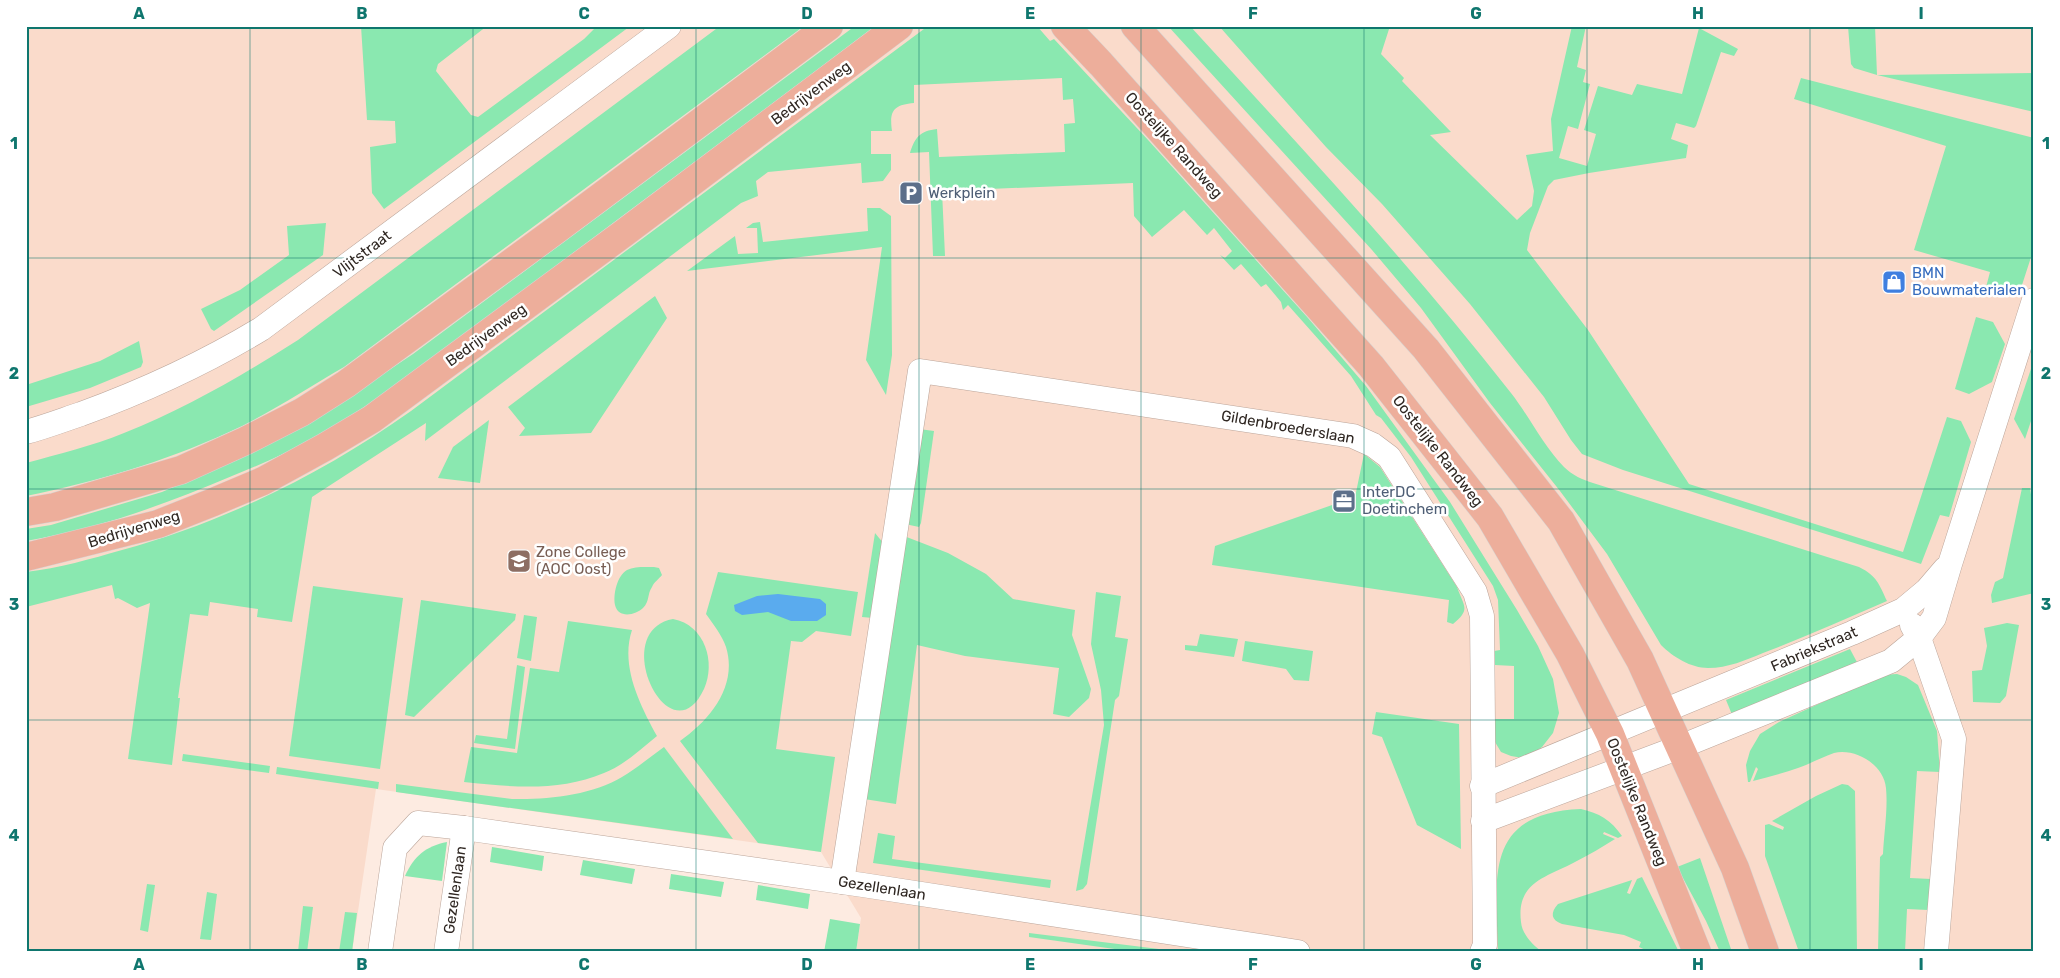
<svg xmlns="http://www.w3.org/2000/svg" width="2060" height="978" viewBox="0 0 2060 978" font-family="Rubik,sans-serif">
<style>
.built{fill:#fadbcb}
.green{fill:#8ae8b0}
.water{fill:#5aabee}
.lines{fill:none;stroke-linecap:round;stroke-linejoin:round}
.minor-casing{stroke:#bba59a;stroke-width:25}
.primary-casing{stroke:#d5d4d3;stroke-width:29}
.minor{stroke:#fff;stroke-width:24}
.primary{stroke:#edae9b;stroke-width:28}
.grid{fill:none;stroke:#0f766e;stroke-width:1;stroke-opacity:0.55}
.labels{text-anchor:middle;stroke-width:5;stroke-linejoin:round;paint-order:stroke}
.street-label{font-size:15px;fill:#2f2722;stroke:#fff}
.service-label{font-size:15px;fill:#4e5e75;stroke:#fff;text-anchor:start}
.shop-label{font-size:15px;fill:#366cbe;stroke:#fff;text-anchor:start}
.education-label{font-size:15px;fill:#785e54;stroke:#fff;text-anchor:start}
.neatline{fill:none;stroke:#0f766e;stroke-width:2}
.grid-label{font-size:16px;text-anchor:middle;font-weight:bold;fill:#0f766e}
</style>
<rect width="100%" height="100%" fill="#fdebe1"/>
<!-- built -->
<path class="built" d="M 26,26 L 2034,26 L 2034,952 L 856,952 L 861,918 L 821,852 L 376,789 L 352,952 L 26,952 Z"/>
<!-- green -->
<g class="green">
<path d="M 361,26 L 487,26 L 438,64 L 436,71 L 471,115 L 478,117 L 584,39 L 597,26 L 629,27 L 384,209 L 372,193 L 370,147 L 396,143 L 395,121 L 367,120 Z"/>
<path d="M 720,26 L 804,26 L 344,367 C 306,389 269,414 229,432 C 161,463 98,481 26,496 L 26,463 C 59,454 92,446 124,433 C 185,409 243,375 298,340 Z"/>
<path d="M 855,26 L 875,26 C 773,103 671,180 569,256 C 485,319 402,388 310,440 C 285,454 259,465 232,476 C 166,504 98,529 26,541 L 26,529 L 51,525 L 162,492 L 237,460 L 314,420 L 413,354 Z"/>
<path d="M 928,26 L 1037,26 L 1050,41 L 1054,39 L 1149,141 L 1308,318 L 1366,386 L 1450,502 L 1517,610 L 1538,646 L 1553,679 L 1559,713 L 1553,733 L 1542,747 L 1531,755 L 1523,758 L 1511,756 L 1501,752 L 1495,742 L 1494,719 L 1514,719 L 1514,666 L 1495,665 L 1494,651 L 1500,650 L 1498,600 L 1493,586 L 1411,457 L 1381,418 L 1376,415 L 1351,376 L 1288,305 L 1283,310 L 1281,302 L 1266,284 L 1261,287 L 1241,264 L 1234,270 L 1220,255 L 1225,258 L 1232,251 L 1214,228 L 1207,235 L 1184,210 L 1152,237 L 1134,216 L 1133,183 L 942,191 L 945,256 L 933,256 L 929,152 L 910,153 C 915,137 920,131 937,129 L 939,157 L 1065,152 L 1064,124 L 1075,123 L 1073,99 L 1063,100 L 1062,78 L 914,85 L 914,103 C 894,105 889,110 892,131 L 871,131 L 871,154 L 891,154 L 891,170 L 883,181 L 862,183 L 861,163 L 768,172 L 756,181 L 758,196 L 741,203 L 425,441 L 426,423 L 312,497 L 292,622 L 257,617 L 258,609 L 210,602 L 208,616 L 190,614 L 178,698 L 180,698 L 172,765 L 128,759 L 150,603 L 137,608 L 118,598 L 115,599 L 112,585 L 26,607 L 26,572 C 59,568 91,559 122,550 C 227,521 322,474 411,411 Z"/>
<path d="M 1168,26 L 1190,26 C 1300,146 1411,265 1511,393 C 1529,416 1544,447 1564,467 C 1572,475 1583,480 1593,483 L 1859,567 C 1877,576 1879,584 1887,601 C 1846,619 1805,637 1763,653 C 1746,660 1728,668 1708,668 C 1691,668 1673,657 1661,645 L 1607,554 L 1560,491 L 1490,403 L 1421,308 L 1372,250 Z"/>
<path d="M 1219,26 L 1390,26 L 1381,54 L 1404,78 L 1402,81 L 1451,132 L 1430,135 L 1517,220 L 1532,206 L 1534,191 L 1526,155 L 1553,151 L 1551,119 L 1572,26 L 1586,26 L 1577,67 L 1586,70 L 1583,82 L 1590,84 L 1578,129 L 1568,126 L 1559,158 L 1587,166 L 1596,134 L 1584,130 L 1598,86 L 1632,95 L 1637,84 L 1682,94 L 1699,28 L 1738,49 L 1734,56 L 1721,52 L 1696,126 L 1694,128 L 1676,123 L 1671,139 L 1688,145 L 1686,158 L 1589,173 L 1554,180 L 1548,186 L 1530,233 L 1527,250 L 1588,330 L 1689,484 L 1903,552 L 1947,417 L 1961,421 L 1971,442 L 1949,517 L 1940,515 L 1921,564 L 1623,470 L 1582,454 L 1571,440 L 1544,397 L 1470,304 L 1382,204 L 1326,147 Z"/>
<path d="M 1848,26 L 1875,26 L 1877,75 L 2034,73 L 2034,112 L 1877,75 L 1854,68 L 1851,64 Z"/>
<path d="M 1801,78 L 2034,138 L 2034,248 L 2022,285 L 2002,297 L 1985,291 L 1990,272 L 1914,250 L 1946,146 L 1794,99 Z"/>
<path d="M 867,208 L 880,208 L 891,216 L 892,355 L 886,395 L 866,360 L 882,247 L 687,271 L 735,236 L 738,254 L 758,253 L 757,228 L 746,228 L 753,223 L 760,222 L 763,242 L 868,231 Z"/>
<path d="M 326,223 L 323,255 L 214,331 L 211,329 L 201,309 L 240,290 L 289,255 L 287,226 Z"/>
<path d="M 655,296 L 667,318 L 591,433 L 519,436 L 525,428 L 508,407 Z"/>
<path d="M 1976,317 L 1993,322 L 2005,344 L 1992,382 L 1969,394 L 1955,389 Z"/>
<path d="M 139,341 L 143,362 L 141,367 L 90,388 L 26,407 L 26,385 L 100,361 Z"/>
<path d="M 2034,360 L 2034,412 L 2025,439 L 2014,419 Z"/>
<path d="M 489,420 L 480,483 L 438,478 L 453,447 Z"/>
<path d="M 919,429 L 934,431 L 921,523 L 919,527 L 905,524 Z"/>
<path d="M 1364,454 L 1380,467 L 1457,587 C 1464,607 1471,609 1453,624 L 1447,622 L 1449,600 L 1212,565 L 1215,546 L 1355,497 Z"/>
<path d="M 2022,488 L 2030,488 L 2034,514 L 2034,593 L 1992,603 L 1991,595 L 1995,582 L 2003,578 Z"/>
<path d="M 875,533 L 884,544 L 873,618 L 862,617 Z"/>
<path d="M 904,536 L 948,553 L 986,574 L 1013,599 L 1075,610 L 1072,635 L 1091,689 L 1089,698 L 1069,717 L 1053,714 L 1059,668 L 965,656 L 917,645 L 896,804 L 864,799 Z"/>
<path d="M 654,567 L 659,568 L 662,575 C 659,579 654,582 652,587 C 647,594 650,601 643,608 C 636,615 618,619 615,605 C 613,594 617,576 627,570 C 635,566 646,567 654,567 Z"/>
<path d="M 718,572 L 858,592 L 851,636 L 816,631 L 802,642 L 791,641 L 776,749 L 835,757 L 821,852 L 758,843 L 680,741 C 710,720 738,686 726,647 C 722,635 713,624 706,614 Z"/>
<path d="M 313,586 L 403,598 L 380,769 L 289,756 Z"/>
<path d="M 1096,592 L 1121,596 L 1115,637 L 1128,639 L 1119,696 L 1115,700 L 1087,884 L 1083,889 L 1076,891 L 1104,725 L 1101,690 L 1091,644 Z"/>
<path d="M 421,600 L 516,614 L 515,620 L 414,717 L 405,715 Z"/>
<path d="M 524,615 L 537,617 L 531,661 L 517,658 Z"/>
<path d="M 673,619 C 705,625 716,662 704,689 C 670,761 607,631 673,619 Z"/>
<path d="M 568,621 L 632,630 C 620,666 640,705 657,736 C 641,749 623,766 604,773 C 559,792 511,787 464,782 L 471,747 L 517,753 L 530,668 L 559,672 Z"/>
<path d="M 2007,623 L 2019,625 L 2006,696 L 2000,703 L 1973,702 L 1972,671 L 1982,670 L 1987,646 L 1984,628 Z"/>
<path d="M 1200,634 L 1238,639 L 1234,657 L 1185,650 L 1185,645 L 1197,646 Z"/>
<path d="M 1245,641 L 1313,651 L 1309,681 L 1294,680 L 1286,669 L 1242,661 Z"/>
<path d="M 1850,649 L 1859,666 L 1733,717 L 1726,700 Z"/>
<path d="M 517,665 L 525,667 L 515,749 L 474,743 L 476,735 L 507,739 Z"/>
<path d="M 1897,674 L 1906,677 L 1918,685 L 1937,731 L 1940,772 L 1917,771 L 1910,878 L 1931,879 L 1928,910 L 1907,909 L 1905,952 L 1878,952 L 1880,857 L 1883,854 C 1884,833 1888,809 1886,788 C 1884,765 1856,748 1834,753 C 1822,757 1810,764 1798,768 C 1784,773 1768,777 1753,781 L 1758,769 L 1756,767 L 1750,782 L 1748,782 L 1746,765 L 1750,751 L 1760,734 L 1779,722 L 1882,675 Z"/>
<path d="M 1376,712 L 1459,724 L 1461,849 L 1417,825 L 1382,737 L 1372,734 Z"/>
<path d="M 664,747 L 733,839 L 396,792 L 396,784 L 512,799 C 547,800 592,795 622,777 C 637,768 650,757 664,747 Z"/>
<path d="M 183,754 L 270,766 L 269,773 L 182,761 Z"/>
<path d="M 277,767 L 379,782 L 378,789 L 276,774 Z"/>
<path d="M 1842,784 L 1848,785 L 1855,791 L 1857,952 L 1799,952 L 1765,856 L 1765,825 L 1769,824 L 1783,830 L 1784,827 L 1772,821 L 1816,796 Z"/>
<path d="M 1581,809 C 1599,813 1611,820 1622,836 L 1618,838 L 1604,832 L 1603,834 L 1615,839 C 1602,847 1589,855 1575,862 C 1547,877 1516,882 1521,922 C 1522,934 1533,946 1543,952 L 1498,952 C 1496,877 1483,813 1581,809 Z"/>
<path d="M 878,833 L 895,836 L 892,859 L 1051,880 L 1050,888 L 873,863 Z"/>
<path d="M 447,842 L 442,881 L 405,876 C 414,856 426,846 447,842 Z"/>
<path d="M 492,847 L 544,856 L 542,871 L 490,862 Z"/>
<path d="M 1700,858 L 1732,952 L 1720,952 L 1706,921 L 1677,867 Z"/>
<path d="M 583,860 L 635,869 L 632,884 L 580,875 Z"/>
<path d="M 671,874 L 724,882 L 721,897 L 669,889 Z"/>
<path d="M 1642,877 L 1679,952 L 1650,952 L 1639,947 L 1641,942 L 1624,935 L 1562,924 C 1551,920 1550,913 1558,904 L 1632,880 L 1627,893 L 1630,894 L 1637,879 Z"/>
<path d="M 147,884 L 155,885 L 148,932 L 140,930 Z"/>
<path d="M 758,885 L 810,894 L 808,909 L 756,900 Z"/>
<path d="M 207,892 L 217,894 L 211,940 L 200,939 Z"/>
<path d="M 303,906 L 313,907 L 307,952 L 298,952 Z"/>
<path d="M 345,912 L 357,913 L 352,952 L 339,952 Z"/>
<path d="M 830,919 L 860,924 L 856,952 L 824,952 Z"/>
<path d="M 1029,933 L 1159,949 L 1174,952 L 1136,952 L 1029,937 Z"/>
</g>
<!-- water -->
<path class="water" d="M 778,594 L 820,599 L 826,604 L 826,615 L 817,621 L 791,621 L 768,612 L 742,615 L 735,611 L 734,605 L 757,596 Z"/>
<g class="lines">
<!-- minor casing -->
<g class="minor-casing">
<g id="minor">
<path d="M 26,432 C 45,427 63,420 81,414 C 144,391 203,364 261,329 L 669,26"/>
<path d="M 1912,625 L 1919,638 L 1954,739 L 1936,952"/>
<path d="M 1482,786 L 1852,633 L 1903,610 L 1927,590 L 1945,569"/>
<path d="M 1483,821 L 1680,747 L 1891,661 L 1919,638 L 1934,618 L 1950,564 L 2034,300"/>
<path d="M 842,882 L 920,371 L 1353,436 L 1373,445 L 1389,457 L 1475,592 L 1482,616 L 1485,945 L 1482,952"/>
<path d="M 380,952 L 395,848 L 418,823 L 464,828 L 863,885 L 1298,952"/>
<path d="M 446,952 L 464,828"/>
</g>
</g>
<!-- primary casing -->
<g class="primary-casing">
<g id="primary">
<path d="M 1065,26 L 1101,64 L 1371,366 L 1490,517 L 1570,654 L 1610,734 L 1697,952"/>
<path d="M 1135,26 L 1426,349 L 1561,521 L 1640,660 L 1735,868 L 1765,952"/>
<path d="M 26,512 L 55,507 L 181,470 L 245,441 L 302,412 L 346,384 L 556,230 L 829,26"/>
<path d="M 26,557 L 158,524 L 211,503 L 263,481 L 325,447 L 372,419 L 624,233 L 899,26"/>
</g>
</g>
<!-- minor -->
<use href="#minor" class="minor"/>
<!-- primary -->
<use href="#primary" class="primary"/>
</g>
<!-- grid -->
<path class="grid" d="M 250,26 L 250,952M 473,26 L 473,952M 696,26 L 696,952M 919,26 L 919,952M 1141,26 L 1141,952M 1364,26 L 1364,952M 1587,26 L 1587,952M 1810,26 L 1810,952M 26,258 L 2034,258M 26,489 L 2034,489M 26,720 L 2034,720"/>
<!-- icons -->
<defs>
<g id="parking-square" transform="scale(1.25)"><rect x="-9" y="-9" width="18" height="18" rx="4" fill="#5c6f8a" stroke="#fff"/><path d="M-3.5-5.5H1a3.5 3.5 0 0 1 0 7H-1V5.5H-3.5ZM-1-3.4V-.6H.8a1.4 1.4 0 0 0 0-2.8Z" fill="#fff"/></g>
<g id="shop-square" transform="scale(1.25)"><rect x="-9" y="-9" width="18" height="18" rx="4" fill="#3f7fe0" stroke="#fff"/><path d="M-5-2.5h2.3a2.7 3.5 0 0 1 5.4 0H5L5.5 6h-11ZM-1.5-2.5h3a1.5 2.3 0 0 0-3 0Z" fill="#fff"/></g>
<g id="office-square" transform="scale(1.25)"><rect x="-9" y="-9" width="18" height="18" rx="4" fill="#5c6f8a" stroke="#fff"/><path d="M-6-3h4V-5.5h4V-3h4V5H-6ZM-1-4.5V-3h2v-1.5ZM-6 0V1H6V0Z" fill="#fff"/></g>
<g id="university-square" transform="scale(1.25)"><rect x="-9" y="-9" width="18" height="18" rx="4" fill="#8d6e63" stroke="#fff"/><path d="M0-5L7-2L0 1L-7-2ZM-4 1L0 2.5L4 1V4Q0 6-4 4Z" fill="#fff"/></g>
</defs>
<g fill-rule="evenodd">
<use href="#parking-square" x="911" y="193"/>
<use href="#shop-square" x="1894" y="282"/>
<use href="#office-square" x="1344" y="501"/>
<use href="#university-square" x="519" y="561"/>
</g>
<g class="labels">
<!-- street labels -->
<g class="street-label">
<text transform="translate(811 93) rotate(-37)" y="5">Bedrijvenweg</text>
<text transform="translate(1174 145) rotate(48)" y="5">Oostelijke Randweg</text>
<text transform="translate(362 254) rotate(-37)" y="5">Vlijtstraat</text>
<text transform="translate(486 335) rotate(-36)" y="5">Bedrijvenweg</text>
<text transform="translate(1288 427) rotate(10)" y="5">Gildenbroederslaan</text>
<text transform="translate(1438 451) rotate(52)" y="5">Oostelijke Randweg</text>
<text transform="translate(134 529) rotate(-17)" y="5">Bedrijvenweg</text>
<text transform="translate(1814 649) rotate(-23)" y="5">Fabriekstraat</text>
<text transform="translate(1637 802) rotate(68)" y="5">Oostelijke Randweg</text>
<text transform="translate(882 888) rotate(9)" y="5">Gezellenlaan</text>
<text transform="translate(455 890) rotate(-82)" y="5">Gezellenlaan</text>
</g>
<!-- service labels -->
<g class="service-label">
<text x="928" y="198">Werkplein</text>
<text x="1362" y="497">InterDC<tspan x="1362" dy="17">Doetinchem</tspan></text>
</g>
<!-- shop labels -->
<g class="shop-label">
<text x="1912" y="278">BMN<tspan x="1912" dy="17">Bouwmaterialen</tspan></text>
</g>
<!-- education labels -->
<g class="education-label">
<text x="536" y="557">Zone College<tspan x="536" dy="17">(AOC Oost)</tspan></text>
</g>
</g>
<!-- border -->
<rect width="2060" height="978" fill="none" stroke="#ffffff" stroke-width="55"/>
<rect x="28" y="28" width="2004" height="922" class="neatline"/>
<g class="grid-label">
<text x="139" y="19">A</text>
<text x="362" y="19">B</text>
<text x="584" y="19">C</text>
<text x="807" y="19">D</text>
<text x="1030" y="19">E</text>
<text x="1253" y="19">F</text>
<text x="1476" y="19">G</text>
<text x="1698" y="19">H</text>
<text x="1921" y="19">I</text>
<text x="14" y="149">1</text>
<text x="2046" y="149">1</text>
<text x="14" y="379">2</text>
<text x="2046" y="379">2</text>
<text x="14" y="610">3</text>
<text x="2046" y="610">3</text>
<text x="14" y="841">4</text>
<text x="2046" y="841">4</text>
<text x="139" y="970">A</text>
<text x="362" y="970">B</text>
<text x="584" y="970">C</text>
<text x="807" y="970">D</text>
<text x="1030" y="970">E</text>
<text x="1253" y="970">F</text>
<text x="1476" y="970">G</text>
<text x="1698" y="970">H</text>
<text x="1921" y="970">I</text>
</g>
</svg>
